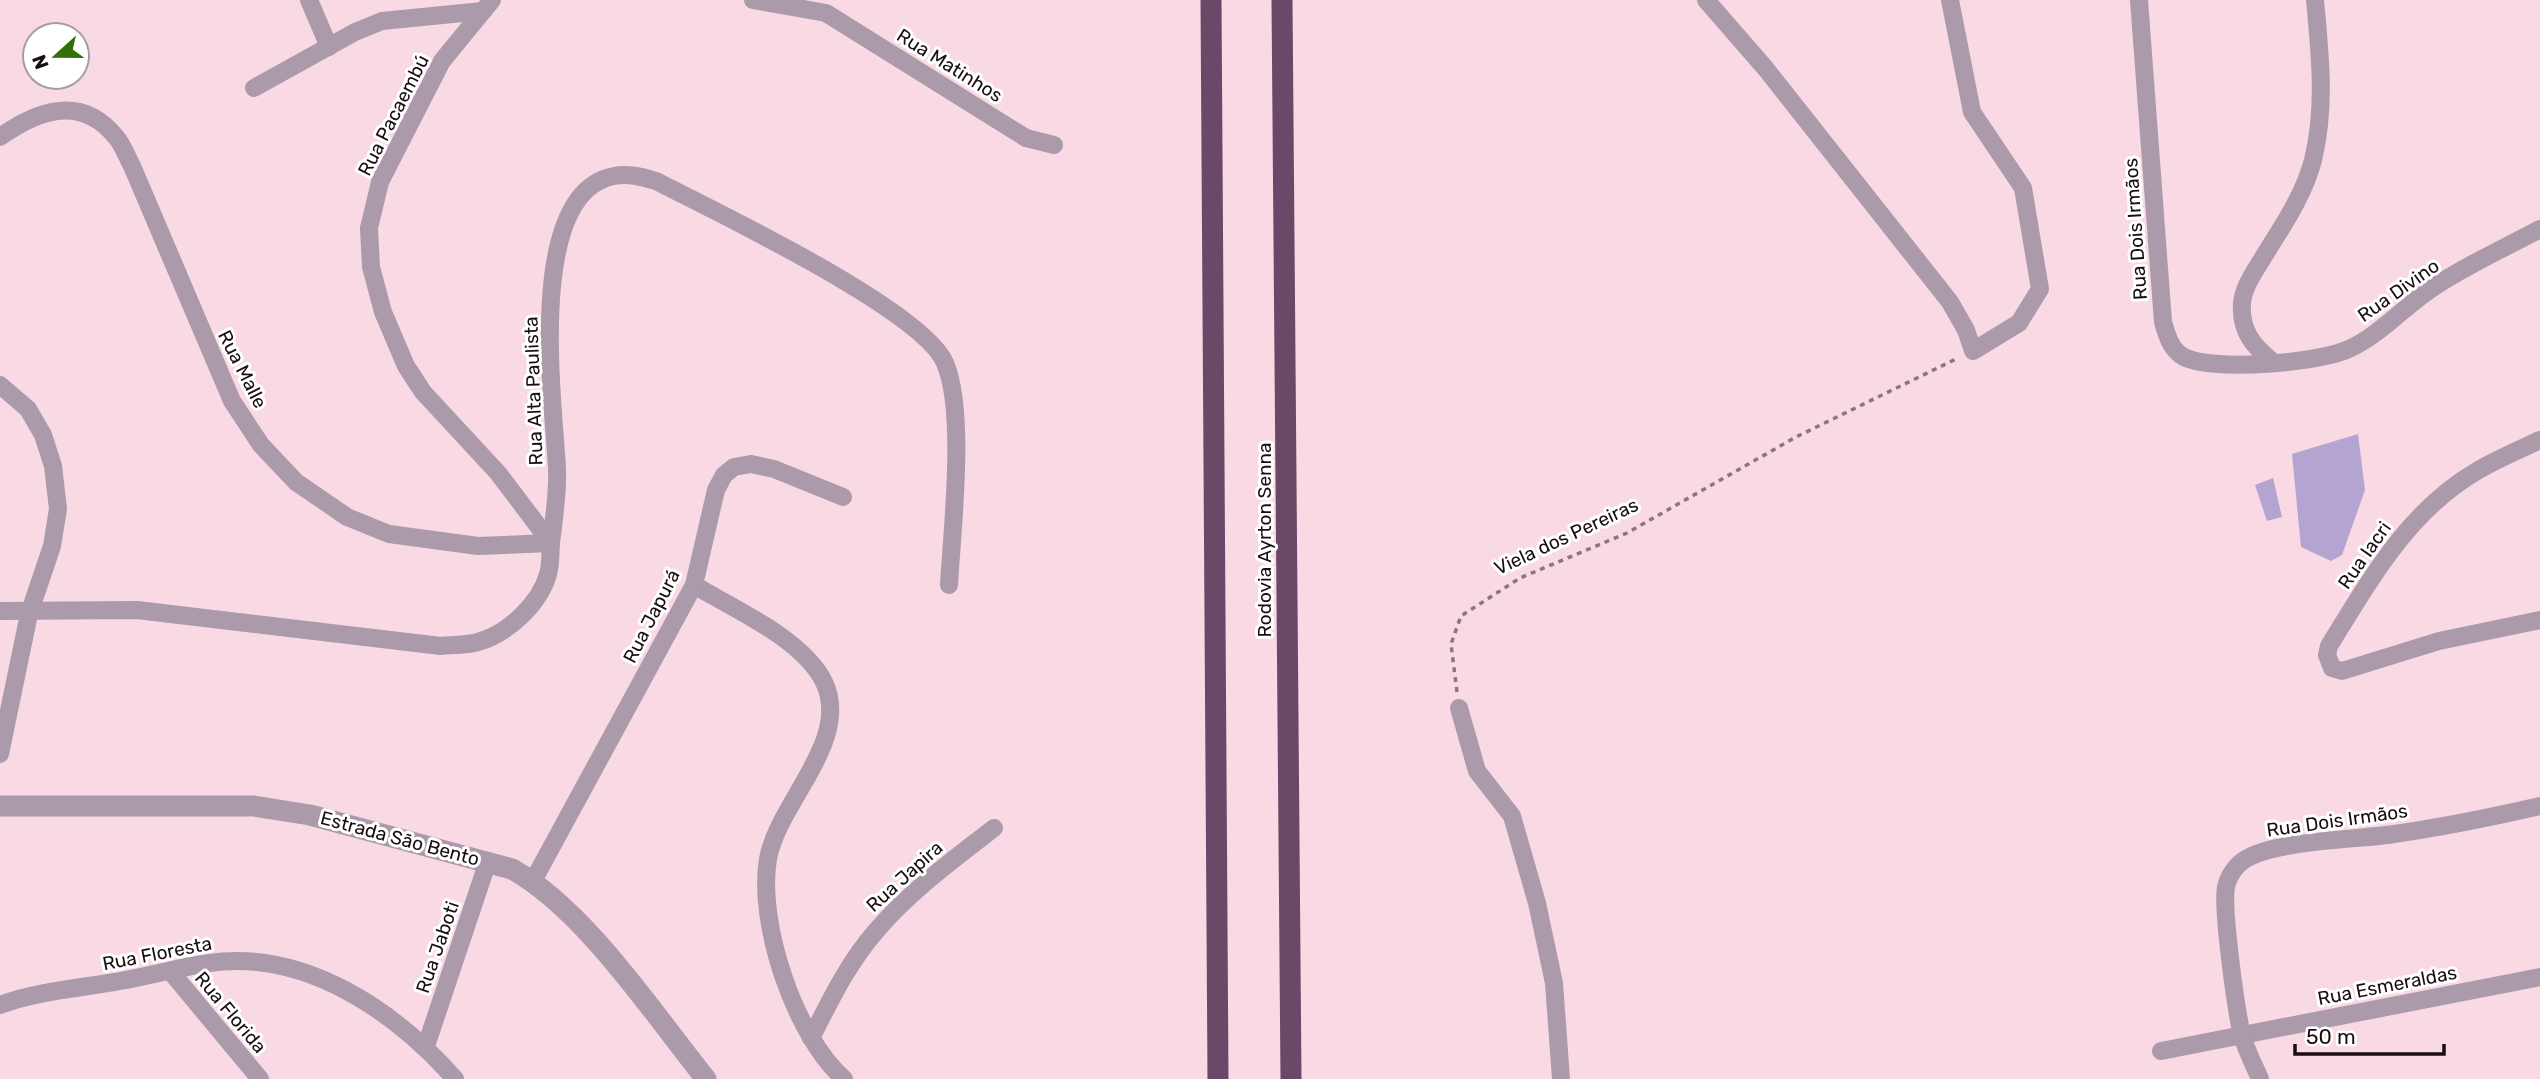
<svg xmlns="http://www.w3.org/2000/svg" width="2540" height="1079" viewBox="0 0 2540 1079" font-family="Rubik,sans-serif">
<style>
.water{fill:#b4a4d2}
.lines{fill:none;stroke-linecap:round;stroke-linejoin:round}
.path{stroke:#8c767d;stroke-width:3.5;stroke-dasharray:5 5;stroke-linecap:butt}
.minor{stroke:#ab9aaa;stroke-width:18}
.tertiary{stroke:#ab9aaa;stroke-width:21}
.motorway{stroke:#6a4868;stroke-width:21}
.labels{text-anchor:middle;stroke-width:6;stroke-linejoin:round;paint-order:stroke}
.street-label{font-size:19px;fill:#180e11;stroke:#fff}
</style>
<rect width="100%" height="100%" fill="#f9d9e3"/>
<!-- water -->
<g class="water">
<path d="M 2358,434 L 2365,490 L 2342,555 L 2331,561 L 2301,547 L 2292,454 Z"/>
<path d="M 2273,478 L 2282,517 L 2267,521 L 2255,485 Z"/>
</g>
<g class="lines">
<!-- path -->
<path class="path" d="M 1457,692 L 1451,644 L 1461,616 L 1520,578 L 1627,533 L 1796,437 L 1958,358"/>
<!-- minor -->
<g class="minor">
<path d="M 309,0 L 329,47"/>
<path d="M 492,0 L 442,61 L 380,182 L 369,228 L 371,267 L 383,312 L 406,366 L 423,392 L 498,473 L 551,543"/>
<path d="M 753,0 L 826,13 L 1026,138 L 1054,145"/>
<path d="M 1706,0 L 1766,69 L 1950,302 L 1966,330 L 1973,351 L 2019,323 L 2040,289 L 2023,188 L 1972,112 L 1950,0"/>
<path d="M 2139,0 L 2163,322 C 2167,336 2171,350 2184,357 C 2213,372 2322,363 2351,348 C 2380,334 2402,309 2428,291 C 2462,267 2503,249 2540,229"/>
<path d="M 254,88 L 355,32 L 382,21 L 483,11"/>
<path d="M 0,137 C 38,110 81,94 116,137 C 123,145 127,157 132,166 L 232,401 L 261,445 L 296,482 L 347,517 L 389,534 L 478,546 L 551,543"/>
<path d="M 2273,362 C 2254,347 2240,331 2242,304 C 2243,286 2256,270 2264,256 C 2283,225 2304,195 2313,160 C 2326,107 2320,54 2315,0"/>
<path d="M 0,385 L 28,409 L 43,435 L 53,466 L 58,509 L 52,546 L 29,614 L 0,754"/>
<path d="M 2540,440 C 2519,450 2497,459 2477,471 C 2408,511 2370,580 2329,646 L 2327,655 L 2332,668 L 2342,671 L 2439,641 L 2540,620"/>
<path d="M 694,585 C 734,609 803,639 824,682 C 852,741 778,802 768,859 C 757,923 795,1036 844,1079"/>
<path d="M 0,611 L 137,610 L 441,646 C 453,645 467,645 478,642 C 507,634 540,604 548,574 C 551,565 550,553 551,543 C 554,518 558,494 557,469 C 554,405 524,193 614,176 C 629,173 642,177 656,181 C 714,211 923,310 945,363 C 966,412 952,530 949,585"/>
<path d="M 1459,708 L 1477,771 L 1512,816 L 1537,903 L 1554,983 L 1561,1079"/>
<path d="M 533,881 L 694,585 L 716,490 L 724,475 L 734,467 L 751,464 L 774,469 L 843,497"/>
<path d="M 171,972 L 260,1079"/>
<path d="M 0,1005 C 37,991 82,988 120,981 C 150,976 180,967 209,963 C 305,949 395,1011 455,1079"/>
<path d="M 811,1038 C 830,1001 848,963 876,931 C 910,891 953,860 994,828"/>
<path d="M 426,1046 L 488,861"/>
<path d="M 2161,1051 L 2540,977"/>
<path d="M 2260,1079 C 2254,1065 2246,1050 2242,1035 C 2236,1010 2222,909 2226,887 C 2228,878 2232,871 2239,864 C 2263,840 2358,840 2394,834 C 2443,827 2492,817 2540,806"/>
</g>
<!-- tertiary -->
<path class="tertiary" d="M 0,806 L 254,806 L 310,815 L 512,869 C 586,911 652,1012 706,1079"/>
<!-- motorway -->
<g class="motorway">
<path d="M 1211,0 L 1218,1079"/>
<path d="M 1282,0 L 1291,1079"/>
</g>
</g>
<g class="labels">
<!-- street labels -->
<g class="street-label">
<text transform="translate(950 65) rotate(32)" y="7">Rua Matinhos</text>
<text transform="translate(393 115) rotate(-63)" y="7">Rua Pacaembú</text>
<text transform="translate(2135 229) rotate(-94)" y="7">Rua Dois Irmãos</text>
<text transform="translate(2398 290) rotate(-35)" y="7">Rua Divino</text>
<text transform="translate(243 369) rotate(63)" y="7">Rua Malle</text>
<text transform="translate(533 391) rotate(-92)" y="7">Rua Alta Paulista</text>
<text transform="translate(1566 536) rotate(-25)" y="7">Viela dos Pereiras</text>
<text transform="translate(1264 540) rotate(-90)" y="7">Rodovia Ayrton Senna</text>
<text transform="translate(2364 555) rotate(-55)" y="7">Rua Iacri</text>
<text transform="translate(651 616) rotate(-63)" y="7">Rua Japurá</text>
<text transform="translate(2337 820) rotate(-8)" y="7">Rua Dois Irmãos</text>
<text transform="translate(400 838) rotate(15)" y="7">Estrada São Bento</text>
<text transform="translate(904 876) rotate(-42)" y="7">Rua Japira</text>
<text transform="translate(437 947) rotate(-71)" y="7">Rua Jaboti</text>
<text transform="translate(157 953) rotate(-11)" y="7">Rua Floresta</text>
<text transform="translate(2387 985) rotate(-11)" y="7">Rua Esmeraldas</text>
<text transform="translate(231 1012) rotate(50)" y="7">Rua Florida</text>
</g>
</g>
<!-- north arrow -->
<g transform="translate(56 56) rotate(249)"><circle r="33" fill="#ffffff" stroke="#a39fa0" stroke-width="2"/>
<path d="M0-5L12 26L0 18L-12 26Z" fill="#327107"/>
<text y="-10" font-size="19" font-weight="bold" text-anchor="middle" fill="#180e11">N</text>
</g>
<!-- scale -->
<path d="M2295 1044v10h149v-10" fill="none" stroke="#180e11" stroke-width="3.5"/>
<text x="2306" y="1044" font-size="21" fill="#180e11" stroke="#ffffff" stroke-width="5" paint-order="stroke">50 m</text>
</svg>
